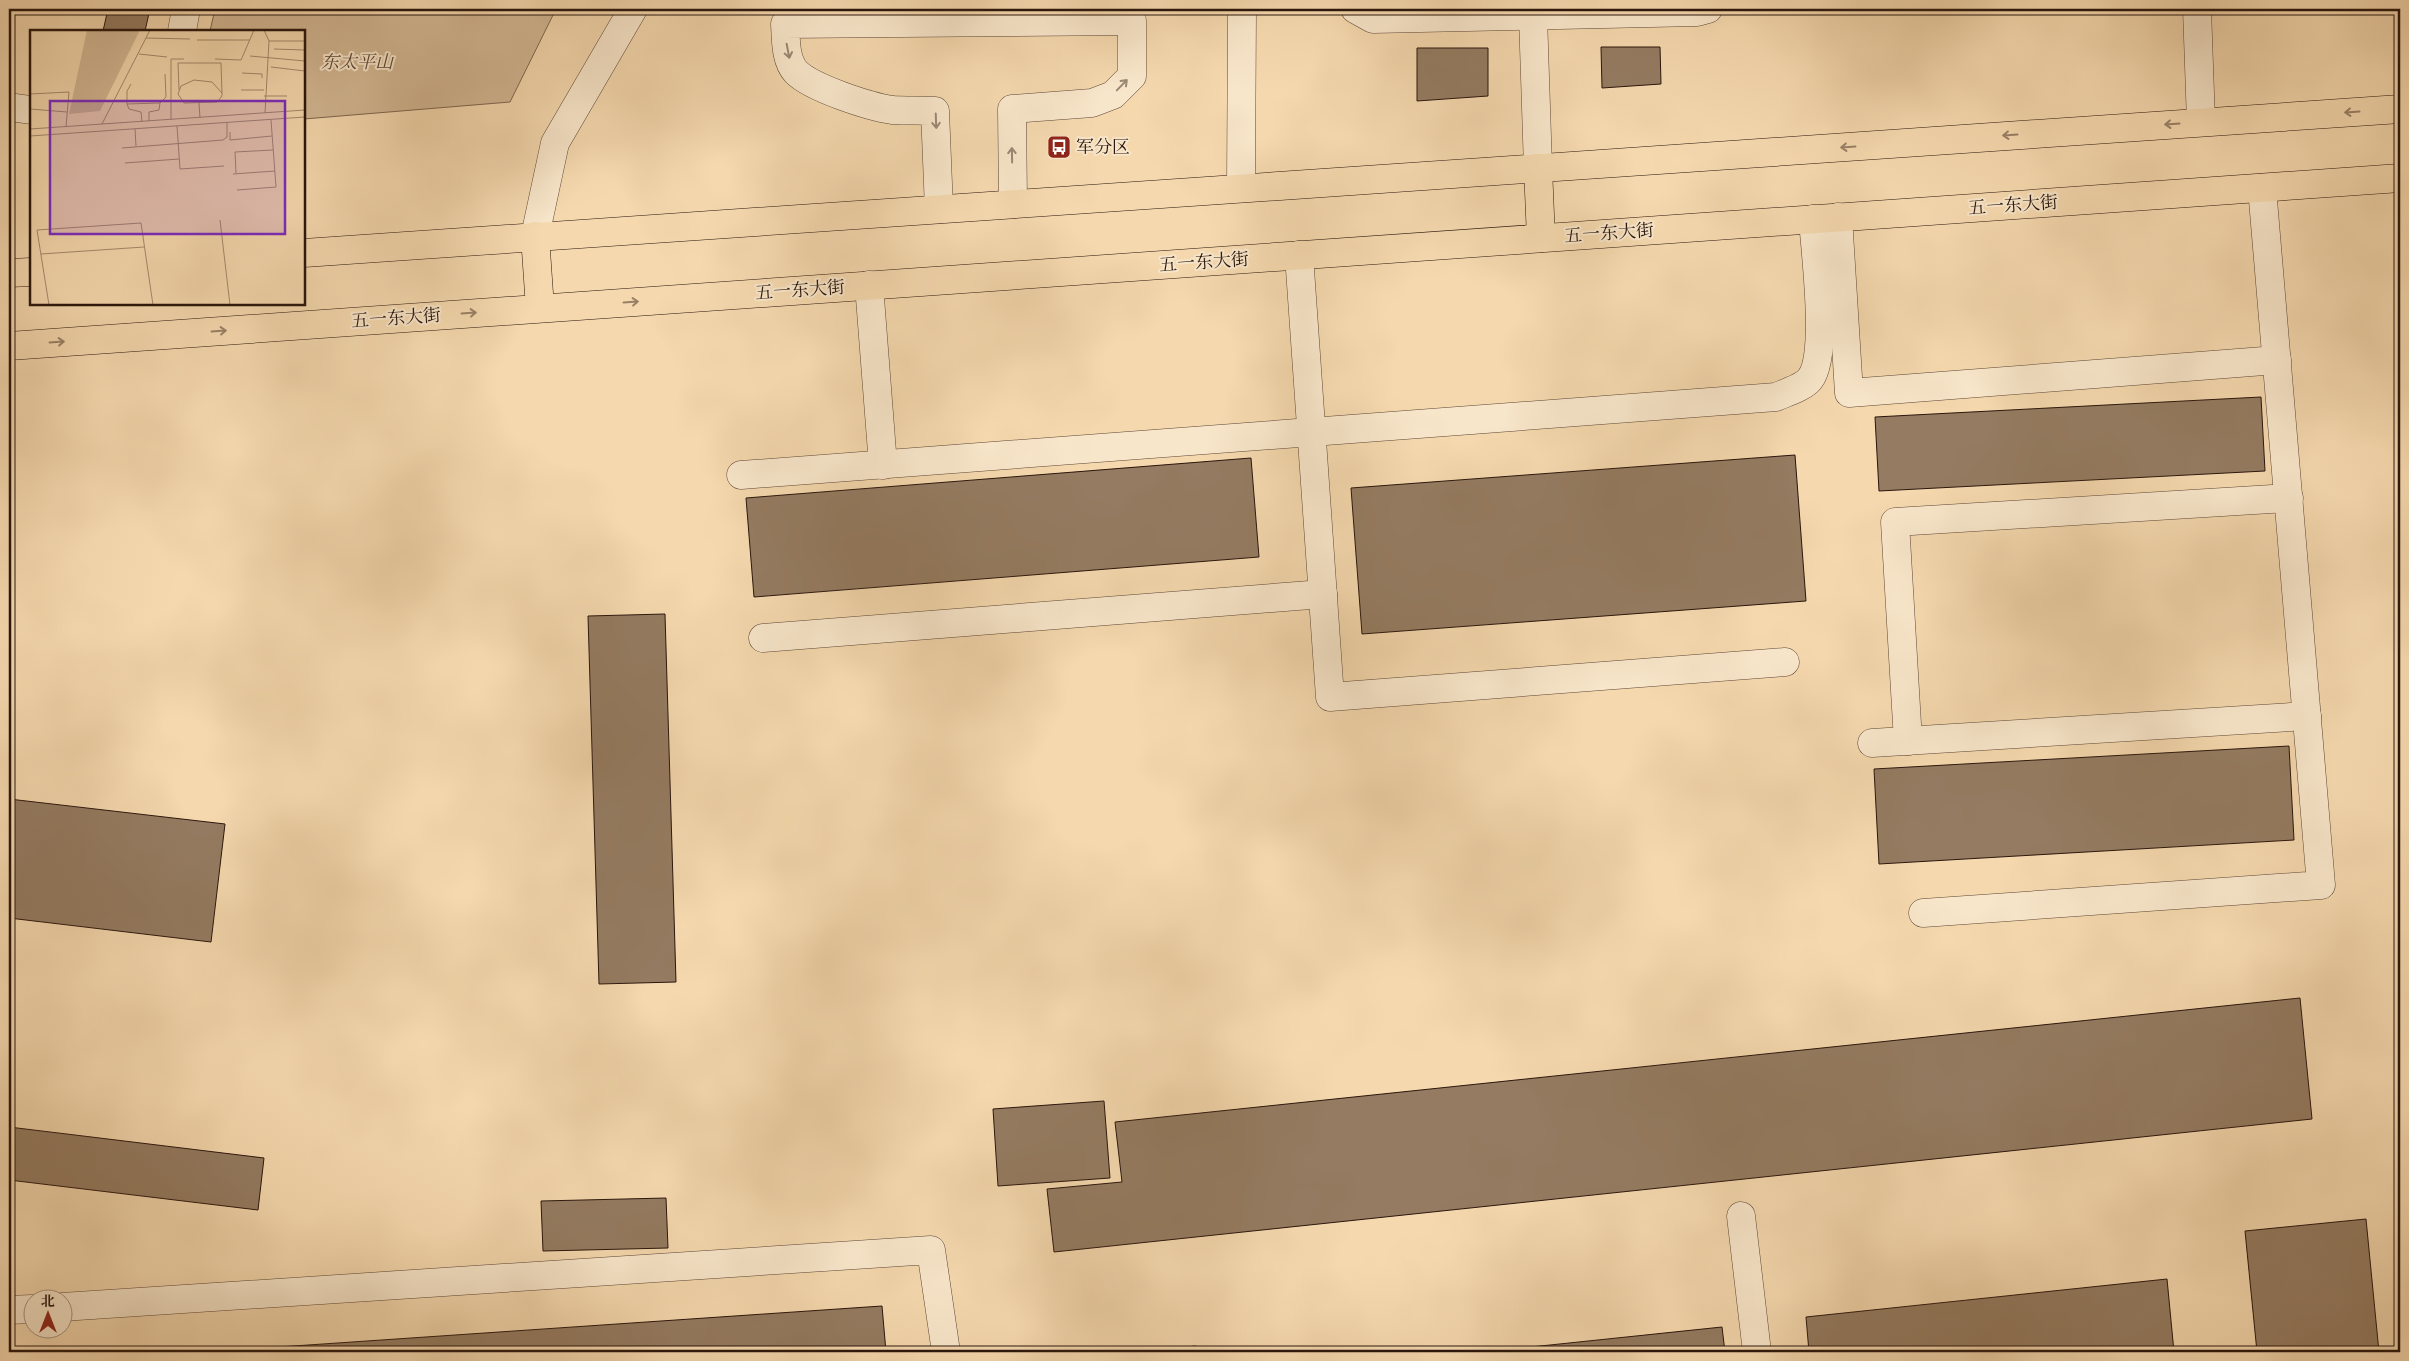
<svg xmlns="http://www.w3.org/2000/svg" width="2409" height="1361" viewBox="0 0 2409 1361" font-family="'Old Standard TT','Noto Serif SC',serif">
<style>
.green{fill:#d2b793;stroke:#7e6650}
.building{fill:#947b61;stroke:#2a160d}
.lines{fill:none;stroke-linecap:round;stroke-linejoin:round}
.minor-casing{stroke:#5d4635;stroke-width:29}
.major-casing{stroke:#2a160d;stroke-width:29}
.minor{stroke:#f8e6ca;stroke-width:28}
.major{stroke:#f5d8ae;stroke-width:28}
.oneway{stroke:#9b8875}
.oneway2{stroke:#9a8166}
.labels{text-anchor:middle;stroke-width:4;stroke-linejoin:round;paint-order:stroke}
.park-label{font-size:18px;font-style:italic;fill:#5c4635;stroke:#f8e6ca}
.poi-label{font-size:18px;fill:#2a160d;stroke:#f8e6ca;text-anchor:start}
.street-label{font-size:18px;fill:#2a160d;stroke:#f8e6ca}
.inset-road{fill:none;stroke:#a48a6e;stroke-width:1}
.view{fill:#7b2cbf;fill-opacity:0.15;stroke:#7b2cbf;stroke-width:2.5}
.inset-edge{fill:none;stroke:#2a160d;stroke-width:2.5}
</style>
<rect width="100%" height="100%" fill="#f5d8ae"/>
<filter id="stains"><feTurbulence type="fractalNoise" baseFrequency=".004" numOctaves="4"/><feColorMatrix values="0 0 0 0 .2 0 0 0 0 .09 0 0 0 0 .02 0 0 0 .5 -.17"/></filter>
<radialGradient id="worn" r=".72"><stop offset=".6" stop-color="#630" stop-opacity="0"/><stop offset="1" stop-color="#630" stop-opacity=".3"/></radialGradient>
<!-- green -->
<path class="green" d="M 215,9 L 556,9 L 510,102 L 304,119 L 304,31 L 210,31 Z"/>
<!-- building -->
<g class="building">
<path d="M 108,9 L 150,9 L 145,31 L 103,31 Z"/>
<path d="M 1601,47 L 1660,47 L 1661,84 L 1602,88 Z"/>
<path d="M 1417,48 L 1488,48 L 1488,96 L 1417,101 Z"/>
<path d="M 2261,397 L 2265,471 L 1879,491 L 1875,417 Z"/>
<path d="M 1795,455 L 1806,601 L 1362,634 L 1351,488 Z"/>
<path d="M 1251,458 L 1259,557 L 754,597 L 746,498 Z"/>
<path d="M 665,614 L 676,982 L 599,984 L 588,616 Z"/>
<path d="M 2289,746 L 2294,840 L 1879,864 L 1874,769 Z"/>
<path d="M 9,799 L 225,824 L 211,942 L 9,918 Z"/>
<path d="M 2300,998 L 2312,1119 L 1054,1252 L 1047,1189 L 1122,1182 L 1115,1122 Z"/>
<path d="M 1104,1101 L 1110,1178 L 998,1186 L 993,1109 Z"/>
<path d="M 9,1127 L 264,1158 L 258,1210 L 9,1180 Z"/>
<path d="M 666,1198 L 668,1248 L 543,1251 L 541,1201 Z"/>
<path d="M 2366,1219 L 2379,1352 L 2257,1352 L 2245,1231 Z"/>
<path d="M 2167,1279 L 2174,1352 L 1809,1352 L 1806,1317 Z"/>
<path d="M 882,1306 L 886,1352 L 205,1352 Z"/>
<path d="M 1722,1327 L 1725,1352 L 1483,1352 Z"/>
<path d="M 1196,1346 L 1197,1352 L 1129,1352 Z"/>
</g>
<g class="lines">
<!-- minor casing -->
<g class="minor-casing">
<g id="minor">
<path d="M 1355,9 L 1373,19 L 1697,12 L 1708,9"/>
<path d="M 2197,9 L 2201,122"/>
<path d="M 1533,16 L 1538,168"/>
<path d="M 182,31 L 186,9"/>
<path d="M 9,107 L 31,110"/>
<path d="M 1241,188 L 1242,9"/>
<path d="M 939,209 L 935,111 C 921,110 907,111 893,110 C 870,107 812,88 796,72 C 785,60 786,39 785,24 L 1132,21 L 1132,76 L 1113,95 L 1092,103 L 1012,109 L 1013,204"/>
<path d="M 1838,217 L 1849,393 L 2277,360"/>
<path d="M 535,236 L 555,143 L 633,9"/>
<path d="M 1299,255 L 1330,697 L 1785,662"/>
<path d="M 869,285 L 883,465"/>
<path d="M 741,475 L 1776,397 C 1785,393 1804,387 1810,379 C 1829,355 1815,252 1813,219"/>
<path d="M 763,638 L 1323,594"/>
<path d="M 1908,741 L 1895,522 L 2289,498"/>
<path d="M 1872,743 L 2307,716"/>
<path d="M 1923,913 L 2321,885 L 2262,188"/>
<path d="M 1741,1216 L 1757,1352"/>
<path d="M 62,1307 L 931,1250 L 946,1352"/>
<path d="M 9,1310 L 32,1309"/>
</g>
</g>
<!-- major casing -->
<g class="major-casing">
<g id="major">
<path d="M 1538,168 L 1541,238"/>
<path d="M 535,236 L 540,308"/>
<path d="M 304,253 L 2400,109"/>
<path d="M 9,273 L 31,272"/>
<path d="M 9,346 L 2400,178"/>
</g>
</g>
<!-- minor -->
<use href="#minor" class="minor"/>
<!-- major -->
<use href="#major" class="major"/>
</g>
<!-- one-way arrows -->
<defs><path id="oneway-shaft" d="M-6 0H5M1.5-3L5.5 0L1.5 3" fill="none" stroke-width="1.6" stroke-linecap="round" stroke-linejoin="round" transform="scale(1.25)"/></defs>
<g class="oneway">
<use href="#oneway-shaft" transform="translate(788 51) rotate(79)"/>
<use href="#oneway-shaft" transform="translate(1122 85) rotate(-46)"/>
<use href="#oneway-shaft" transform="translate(936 121) rotate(88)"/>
<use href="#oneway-shaft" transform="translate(1012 155) rotate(-91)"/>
</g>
<g class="oneway2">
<use href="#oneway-shaft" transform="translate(2352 112) rotate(176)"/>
<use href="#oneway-shaft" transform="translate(2172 124) rotate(176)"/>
<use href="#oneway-shaft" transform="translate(2010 135) rotate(176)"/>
<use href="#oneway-shaft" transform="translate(1848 147) rotate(176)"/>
<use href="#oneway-shaft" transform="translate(631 302) rotate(-4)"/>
<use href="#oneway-shaft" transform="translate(469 313) rotate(-4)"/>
<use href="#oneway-shaft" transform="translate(219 331) rotate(-4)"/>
<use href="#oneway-shaft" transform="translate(57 342) rotate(-4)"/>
</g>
<!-- icons -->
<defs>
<g id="bus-square" transform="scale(1.25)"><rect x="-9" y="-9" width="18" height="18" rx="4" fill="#8f2418" stroke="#f8e6ca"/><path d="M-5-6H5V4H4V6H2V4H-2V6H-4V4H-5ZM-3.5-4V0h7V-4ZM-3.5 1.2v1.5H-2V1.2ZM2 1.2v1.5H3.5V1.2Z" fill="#fff"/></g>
</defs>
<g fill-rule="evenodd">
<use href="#bus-square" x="1059" y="147"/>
</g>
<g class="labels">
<!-- park labels -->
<g class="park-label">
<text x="357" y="68">东太平山</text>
</g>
<!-- poi labels -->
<g class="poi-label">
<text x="1076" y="153">军分区</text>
</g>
<!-- street labels -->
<g class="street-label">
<text transform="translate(2013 205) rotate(-4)" y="6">五一东大街</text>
<text transform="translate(1609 233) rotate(-4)" y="6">五一东大街</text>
<text transform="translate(1204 262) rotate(-4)" y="6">五一东大街</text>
<text transform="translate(800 290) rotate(-4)" y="6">五一东大街</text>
<text transform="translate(396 318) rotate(-4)" y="6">五一东大街</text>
</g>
</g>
<!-- overview -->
<g transform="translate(30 30)">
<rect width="275" height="275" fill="#f5d8ae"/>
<path d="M 57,0 L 110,0 L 70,81 L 39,84 Z" fill="#d2b793"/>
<path class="inset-road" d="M 234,0 L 239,11 L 275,11M 116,8 L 160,9M 167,10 L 220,10M 244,19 L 275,20M 109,24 L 137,27M 220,26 L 275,31M 185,29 L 211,30 L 224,0M 241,37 L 275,41M 212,43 L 232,44 L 232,48M 149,60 L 148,33 L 191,33 L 192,64 L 192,66 L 187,72 L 154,73 L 148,64 L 151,56 L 164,50 L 182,52 L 192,63M 211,60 L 234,60M 0,64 L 39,62 L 36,97M 234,66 L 257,66M 130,73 L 136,67 L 135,44M 169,73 L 170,88M 97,74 L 97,61 L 101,54M 0,79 L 37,82M 235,83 L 239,11M 141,90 L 141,29 L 154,29M 112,92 L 111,82 L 99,79 L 97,74 L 130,73 L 129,80 L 119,82 L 119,91M 72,94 L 120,0M 147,96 L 150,139 L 194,136M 0,99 L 275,80M 105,99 L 106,116M 200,102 L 200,110 L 242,106M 0,106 L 275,87M 92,118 L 193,110 L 197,107 L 197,93M 95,133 L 149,129M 206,143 L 205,122 L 243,120M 203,144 L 245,141M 207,160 L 246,157 L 241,90M 190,190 L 200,275M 11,224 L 114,217M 19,275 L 7,200 L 111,193 L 123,275"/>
<path class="view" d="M 20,71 L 255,71 L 255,204 L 20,204 Z"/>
<rect width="275" height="275" class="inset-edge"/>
</g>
<!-- margin -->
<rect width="2409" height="1361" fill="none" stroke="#f5d8ae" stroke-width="30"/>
<rect x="10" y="10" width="2389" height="1341" fill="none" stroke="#2a160d" stroke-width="2.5"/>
<rect x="15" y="15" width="2379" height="1331" fill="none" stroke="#2a160d"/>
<!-- north arrow -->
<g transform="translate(48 1314)"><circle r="24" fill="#f8e6ca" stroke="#a6937e"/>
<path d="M0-4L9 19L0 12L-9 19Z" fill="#8f2418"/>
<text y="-8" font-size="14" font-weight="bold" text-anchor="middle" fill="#2a160d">北</text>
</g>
<rect width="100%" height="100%" filter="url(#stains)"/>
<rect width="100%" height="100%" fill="url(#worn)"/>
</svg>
